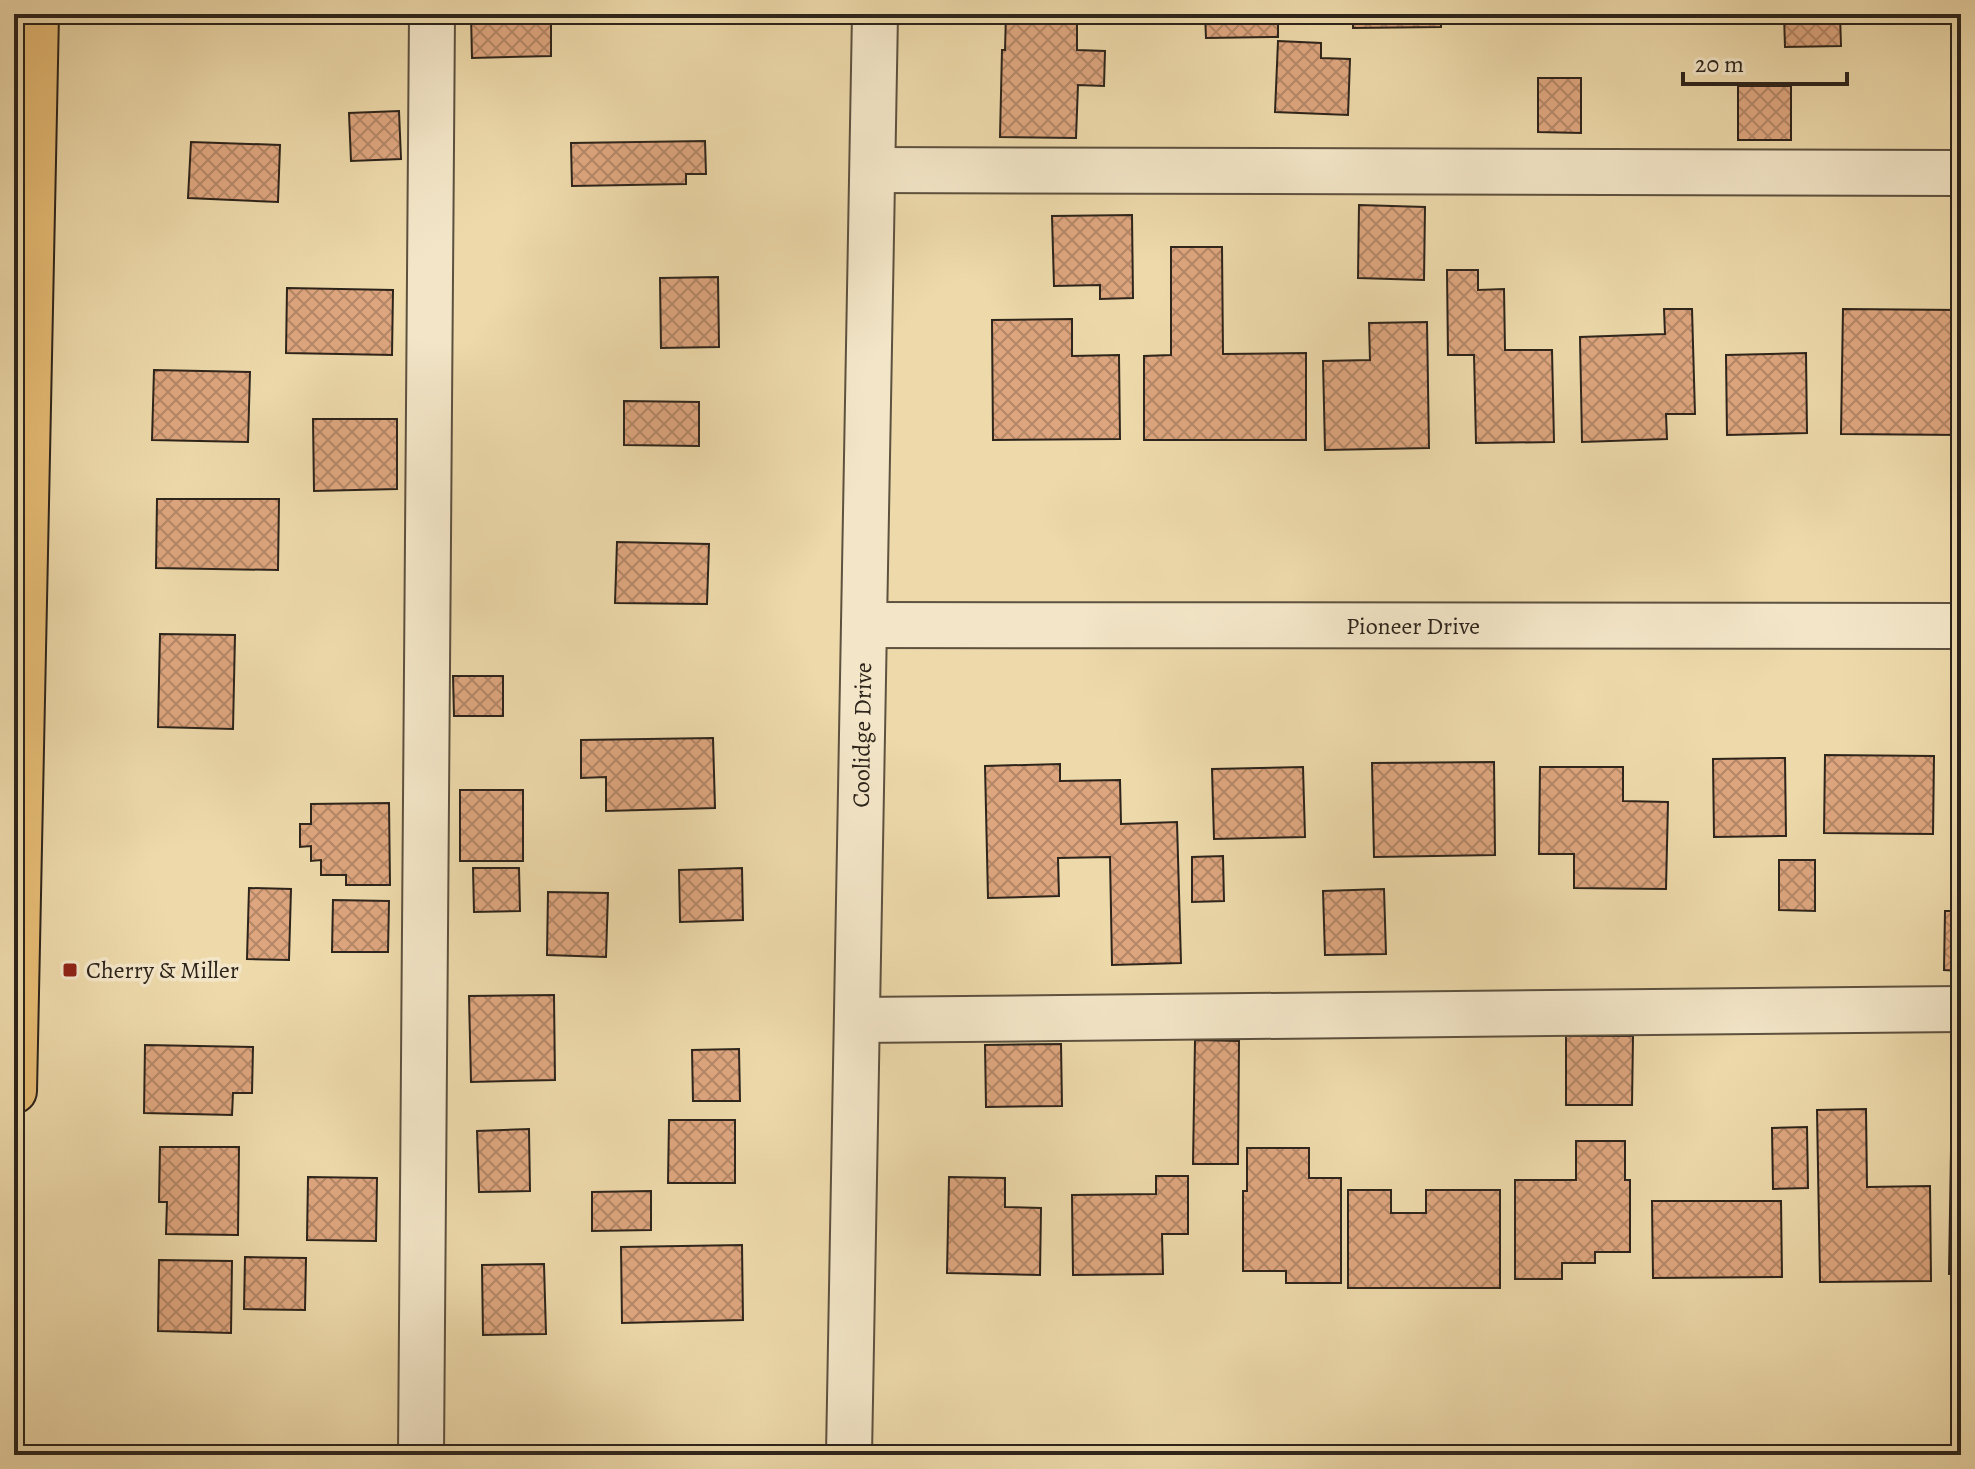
<svg xmlns="http://www.w3.org/2000/svg" width="1975" height="1469" viewBox="0 0 1975 1469" font-family="Alegreya,serif">
<style>
.building{fill:url(#building-cross-hatch);stroke:#2d241b;stroke-width:2}
.lines{fill:none;stroke-linecap:round;stroke-linejoin:round}
.minor-casing{stroke:#5d513f;stroke-width:48}
.major-casing{stroke:#2d241b;stroke-width:48}
.minor{stroke:#f3e6c8;stroke-width:44}
.major{stroke:#e6bc75;stroke-width:44}
.poi-dot{fill:#8f2418;stroke:#f3e6c8;stroke-width:3}
.labels{text-anchor:middle;stroke-width:7;stroke-linejoin:round;paint-order:stroke}
.street-label{font-size:24px;fill:#2d241b;stroke:#f3e6c8}
.poi-label{font-size:24px;fill:#2d241b;stroke:#f3e6c8;text-anchor:start}
</style>
<defs>
<pattern id="building-cross-hatch" width="8" height="8" patternUnits="userSpaceOnUse" patternTransform="scale(2)"><rect width="8" height="8" fill="#dea67f"/><path d="M0 0l8 8M0 8l8-8" fill="none" stroke="#b48767"/></pattern>
</defs>
<rect width="100%" height="100%" fill="#edd9aa"/>
<filter id="stains"><feTurbulence type="fractalNoise" baseFrequency=".0025" numOctaves="4"/><feColorMatrix values="0 0 0 0 .2 0 0 0 0 .09 0 0 0 0 .02 0 0 0 .5 -.17"/></filter>
<radialGradient id="worn" r=".72"><stop offset=".6" stop-color="#630" stop-opacity="0"/><stop offset="1" stop-color="#630" stop-opacity=".3"/></radialGradient>
<!-- building -->
<g class="building">
<path d="M 471,14 L 551,14 L 551,56 L 472,58 Z"/>
<path d="M 1006,14 L 1077,14 L 1077,50 L 1105,51 L 1104,86 L 1078,85 L 1076,138 L 1000,137 L 1002,50 L 1005,50 Z"/>
<path d="M 1205,14 L 1278,14 L 1278,37 L 1206,38 Z"/>
<path d="M 1353,14 L 1441,14 L 1441,27 L 1353,28 Z"/>
<path d="M 1488,14 L 1542,14 L 1542,20 L 1488,19 Z"/>
<path d="M 1784,14 L 1840,14 L 1841,46 L 1785,47 Z"/>
<path d="M 1278,41 L 1321,43 L 1321,58 L 1350,59 L 1348,115 L 1275,112 Z"/>
<path d="M 1538,78 L 1581,78 L 1581,133 L 1538,132 Z"/>
<rect x="1738" y="86" width="53" height="54"/>
<path d="M 399,111 L 401,159 L 351,161 L 349,113 Z"/>
<path d="M 705,141 L 706,174 L 686,174 L 686,184 L 572,186 L 571,143 Z"/>
<path d="M 191,142 L 280,145 L 278,202 L 188,198 Z"/>
<path d="M 1359,205 L 1425,207 L 1424,280 L 1358,278 Z"/>
<path d="M 1132,215 L 1133,298 L 1100,299 L 1100,285 L 1054,286 L 1052,216 Z"/>
<path d="M 1171,247 L 1222,247 L 1223,354 L 1306,353 L 1306,440 L 1144,440 L 1144,356 L 1171,355 Z"/>
<path d="M 1447,270 L 1478,270 L 1478,290 L 1504,289 L 1505,350 L 1552,350 L 1554,442 L 1476,443 L 1474,355 L 1448,355 Z"/>
<path d="M 718,277 L 719,347 L 661,348 L 660,278 Z"/>
<path d="M 287,288 L 393,290 L 392,355 L 286,353 Z"/>
<path d="M 1664,309 L 1692,309 L 1695,414 L 1666,414 L 1667,439 L 1582,442 L 1580,337 L 1665,334 Z"/>
<path d="M 1843,309 L 1961,310 L 1961,435 L 1841,434 Z"/>
<path d="M 1072,319 L 1072,356 L 1119,355 L 1120,439 L 993,440 L 992,320 Z"/>
<path d="M 1427,322 L 1429,448 L 1325,450 L 1323,361 L 1370,360 L 1369,323 Z"/>
<path d="M 1806,353 L 1807,433 L 1727,435 L 1726,355 Z"/>
<path d="M 154,370 L 250,372 L 248,442 L 152,440 Z"/>
<path d="M 624,401 L 699,402 L 699,446 L 624,445 Z"/>
<path d="M 313,419 L 397,419 L 397,489 L 314,491 Z"/>
<path d="M 157,499 L 279,499 L 278,570 L 156,568 Z"/>
<path d="M 617,542 L 709,544 L 707,604 L 615,603 Z"/>
<path d="M 160,634 L 235,635 L 233,729 L 158,727 Z"/>
<path d="M 453,676 L 503,676 L 503,716 L 454,716 Z"/>
<path d="M 713,738 L 715,808 L 606,811 L 606,777 L 581,778 L 581,740 Z"/>
<path d="M 1825,755 L 1934,756 L 1933,834 L 1824,833 Z"/>
<path d="M 1785,758 L 1786,836 L 1714,837 L 1713,759 Z"/>
<path d="M 1956,760 L 1961,760 L 1961,841 L 1954,841 Z"/>
<path d="M 1494,762 L 1495,855 L 1374,857 L 1372,763 Z"/>
<path d="M 1060,764 L 1060,781 L 1120,780 L 1121,824 L 1177,822 L 1181,963 L 1112,965 L 1110,857 L 1058,858 L 1059,896 L 988,898 L 985,766 Z"/>
<path d="M 1303,767 L 1305,837 L 1214,839 L 1212,769 Z"/>
<path d="M 1540,767 L 1623,767 L 1623,801 L 1668,802 L 1666,889 L 1574,888 L 1574,854 L 1539,854 Z"/>
<rect x="460" y="790" width="63" height="71"/>
<path d="M 389,803 L 390,885 L 346,885 L 346,875 L 321,875 L 321,860 L 311,861 L 311,846 L 300,847 L 300,824 L 311,824 L 311,804 Z"/>
<path d="M 1223,856 L 1224,901 L 1192,902 L 1192,857 Z"/>
<path d="M 1779,860 L 1815,860 L 1815,911 L 1779,910 Z"/>
<path d="M 473,868 L 519,868 L 520,911 L 474,912 Z"/>
<path d="M 742,868 L 743,920 L 680,922 L 679,870 Z"/>
<path d="M 249,888 L 291,889 L 289,960 L 247,959 Z"/>
<path d="M 1384,889 L 1386,954 L 1325,955 L 1323,891 Z"/>
<path d="M 548,892 L 608,893 L 606,957 L 547,955 Z"/>
<path d="M 333,900 L 389,901 L 388,952 L 332,952 Z"/>
<path d="M 1945,911 L 1961,911 L 1961,971 L 1944,970 Z"/>
<path d="M 554,995 L 555,1080 L 471,1082 L 469,996 Z"/>
<path d="M 1566,1036 L 1633,1036 L 1632,1105 L 1566,1105 Z"/>
<path d="M 1195,1040 L 1239,1041 L 1238,1164 L 1193,1164 Z"/>
<path d="M 1061,1044 L 1062,1106 L 986,1107 L 985,1045 Z"/>
<path d="M 145,1045 L 253,1047 L 252,1093 L 233,1093 L 232,1115 L 144,1113 Z"/>
<path d="M 739,1049 L 740,1101 L 693,1101 L 692,1050 Z"/>
<path d="M 1866,1109 L 1867,1187 L 1930,1186 L 1931,1281 L 1820,1282 L 1817,1110 Z"/>
<path d="M 669,1120 L 735,1120 L 735,1183 L 668,1183 Z"/>
<path d="M 1807,1127 L 1808,1188 L 1773,1189 L 1772,1128 Z"/>
<path d="M 529,1129 L 530,1191 L 479,1192 L 477,1131 Z"/>
<path d="M 1576,1141 L 1625,1141 L 1625,1180 L 1630,1180 L 1630,1252 L 1595,1252 L 1595,1263 L 1562,1263 L 1562,1279 L 1515,1279 L 1515,1180 L 1576,1180 Z"/>
<path d="M 160,1147 L 239,1147 L 238,1235 L 166,1234 L 167,1202 L 159,1202 Z"/>
<path d="M 1247,1148 L 1309,1148 L 1309,1178 L 1341,1178 L 1341,1283 L 1286,1283 L 1286,1271 L 1243,1271 L 1243,1191 L 1247,1191 Z"/>
<path d="M 1951,1149 L 1961,1149 L 1961,1274 L 1949,1274 Z"/>
<path d="M 1156,1176 L 1188,1176 L 1188,1234 L 1162,1234 L 1163,1274 L 1073,1275 L 1072,1195 L 1156,1194 Z"/>
<path d="M 308,1177 L 377,1178 L 376,1241 L 307,1240 Z"/>
<path d="M 949,1177 L 1005,1178 L 1005,1207 L 1041,1208 L 1040,1275 L 947,1273 Z"/>
<path d="M 1348,1190 L 1391,1190 L 1391,1213 L 1426,1213 L 1426,1190 L 1500,1190 L 1500,1288 L 1348,1288 Z"/>
<path d="M 651,1191 L 651,1230 L 592,1231 L 592,1192 Z"/>
<path d="M 1652,1201 L 1781,1201 L 1782,1277 L 1653,1278 Z"/>
<path d="M 742,1245 L 743,1320 L 622,1323 L 621,1247 Z"/>
<path d="M 245,1257 L 306,1258 L 305,1310 L 244,1309 Z"/>
<path d="M 159,1260 L 232,1261 L 231,1333 L 158,1331 Z"/>
<path d="M 544,1264 L 546,1334 L 483,1335 L 482,1265 Z"/>
</g>
<g class="lines">
<!-- minor casing -->
<g class="minor-casing">
<g id="minor">
<path d="M 873,170 L 1961,173"/>
<path d="M 864,625 L 1961,626"/>
<path d="M 857,1020 L 1961,1009"/>
<path d="M 421,1455 L 432,14"/>
<path d="M 849,1455 L 875,14"/>
</g>
</g>
<!-- major casing -->
<g class="major-casing">
<path id="major" d="M 14,1091 L 36,14"/>
</g>
<!-- minor -->
<use href="#minor" class="minor"/>
<!-- major -->
<use href="#major" class="major"/>
</g>
<!-- markers -->
<rect class="poi-dot" x="62" y="962" width="16" height="16" rx="4"/>
<g class="labels">
<!-- street labels -->
<g class="street-label">
<text x="1413" y="634">Pioneer Drive</text>
<text transform="translate(862 735) rotate(-89)" y="8">Coolidge Drive</text>
</g>
<!-- poi labels -->
<g class="poi-label">
<text x="86" y="978">Cherry &amp; Miller</text>
</g>
</g>
<!-- margin -->
<rect width="1975" height="1469" fill="none" stroke="#edd9aa" stroke-width="48"/>
<rect x="16" y="16" width="1943" height="1437" fill="none" stroke="#2d241b" stroke-width="4"/>
<rect x="24" y="24" width="1927" height="1421" fill="none" stroke="#2d241b" stroke-width="2"/>
<!-- scale -->
<path d="M1683 72v12h164v-12" fill="none" stroke="#2d241b" stroke-width="4"/>
<text x="1695" y="72" font-size="24" fill="#2d241b" stroke="#f3e6c8" stroke-width="6" paint-order="stroke">20 m</text>
<rect width="100%" height="100%" filter="url(#stains)"/>
<rect width="100%" height="100%" fill="url(#worn)"/>
</svg>
